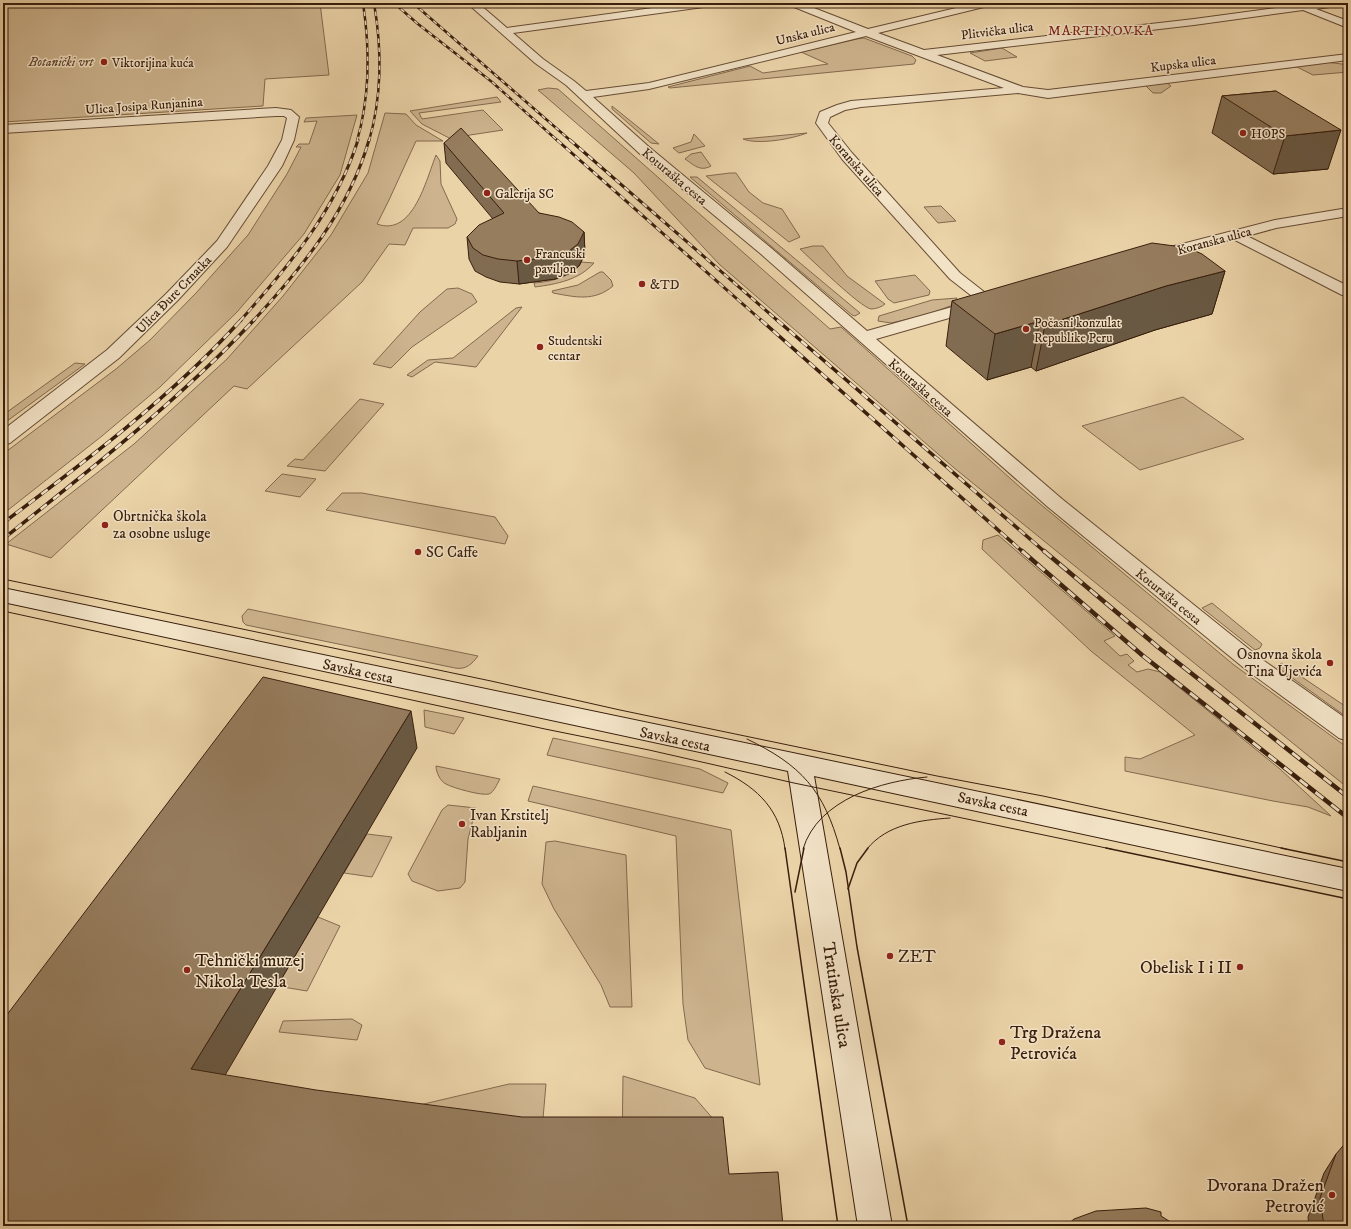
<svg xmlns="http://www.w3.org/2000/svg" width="1351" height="1229" viewBox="0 0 1351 1229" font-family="'IM FELL DW Pica',serif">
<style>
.green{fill:#cdb48e;stroke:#836a4e}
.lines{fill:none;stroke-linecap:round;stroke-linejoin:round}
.street-casing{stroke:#664c34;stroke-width:2}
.secondary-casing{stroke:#391f0d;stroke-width:2}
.street{fill:#f2e2c6;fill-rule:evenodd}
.secondary{fill:#f2e2c6;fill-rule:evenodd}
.tram-far1{stroke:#391f0d;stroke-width:1}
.tram{stroke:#391f0d;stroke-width:1.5}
.rail-far3-casing{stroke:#391f0d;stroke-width:2.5}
.rail-far2-casing{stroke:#391f0d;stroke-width:3}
.rail-far1-casing{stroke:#391f0d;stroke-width:3.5}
.rail-casing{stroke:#391f0d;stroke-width:4.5}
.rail-far3{stroke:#f2e2c6;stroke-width:1.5;stroke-dasharray:4.5;stroke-linecap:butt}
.rail-far2{stroke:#f2e2c6;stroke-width:2;stroke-dasharray:6;stroke-linecap:butt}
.rail-far1{stroke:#f2e2c6;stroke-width:2.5;stroke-dasharray:8;stroke-linecap:butt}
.rail{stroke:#f2e2c6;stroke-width:3;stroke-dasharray:10;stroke-linecap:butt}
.wall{fill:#816c51;stroke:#391f0d}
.shaded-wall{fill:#695842;stroke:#391f0d}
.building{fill:#967d5e;stroke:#391f0d}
.poi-dot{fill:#8f2418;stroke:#f2e2c6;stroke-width:1.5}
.labels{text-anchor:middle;stroke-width:3;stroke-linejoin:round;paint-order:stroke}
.far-street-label{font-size:13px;fill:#391f0d;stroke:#f2e2c6}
.far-park-label{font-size:13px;font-style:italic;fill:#5e442d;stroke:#f2e2c6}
.far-poi-label{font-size:13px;fill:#391f0d;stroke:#f2e2c6;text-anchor:start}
.far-quarter-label{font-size:14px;letter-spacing:1px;fill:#7a1f14;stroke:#f2e2c6}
.poi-label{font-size:15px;fill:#391f0d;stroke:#f2e2c6;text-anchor:start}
.street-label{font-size:15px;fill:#391f0d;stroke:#f2e2c6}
.near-poi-label{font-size:18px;fill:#391f0d;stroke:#f2e2c6;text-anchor:start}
.near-street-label{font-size:18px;fill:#391f0d;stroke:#f2e2c6}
</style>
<rect width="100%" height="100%" fill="#ebd3a8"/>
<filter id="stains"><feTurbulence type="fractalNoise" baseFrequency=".005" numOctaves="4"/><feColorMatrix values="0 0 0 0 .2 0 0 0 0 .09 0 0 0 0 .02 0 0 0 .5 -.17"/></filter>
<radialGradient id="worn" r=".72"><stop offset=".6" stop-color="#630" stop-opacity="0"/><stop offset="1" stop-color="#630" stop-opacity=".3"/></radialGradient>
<!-- green -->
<g class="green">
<path d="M 6,3 L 320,3 L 329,75 L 265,79 L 263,106 L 3,122 L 3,8 Z"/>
<path d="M 864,38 L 912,56 L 916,60 L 914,64 L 670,88 L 668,87 L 750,66 L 763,73 L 828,64 L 801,52 L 857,39 Z"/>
<path d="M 1002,48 L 1017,57 L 985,61 L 970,53 Z"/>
<path d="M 1325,62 L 1342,64 L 1348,66 L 1348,72 L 1313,75 L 1297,67 L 1166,82 L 1171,86 L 1161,93 L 1153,93 L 1145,85 L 1149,84 Z"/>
<path d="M 548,88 L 558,89 L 830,329 L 841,327 L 1021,488 L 1234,665 L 1348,748 L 1348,788 L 953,467 L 719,264 L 634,173 L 538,90 Z"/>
<path d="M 497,97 L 501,102 L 419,113 L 422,119 L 483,110 L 503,130 L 470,135 L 453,140 L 422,124 L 410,111 Z"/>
<path d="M 612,106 L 659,144 L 651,143 L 612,109 Z"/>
<path d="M 385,113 L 406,114 L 416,125 L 443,141 L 416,141 L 389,200 L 377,224 C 413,237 426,180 436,155 L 440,161 L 441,184 L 457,219 L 455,224 L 448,228 L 413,228 L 405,245 L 389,244 L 362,282 L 247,389 L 234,386 L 51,558 L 6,544 L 134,444 L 227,359 L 283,296 L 331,235 L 368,173 Z"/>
<path d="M 357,115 L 340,175 L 304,234 L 237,312 L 160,387 L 102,436 L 3,514 L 3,454 L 116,369 L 150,340 L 196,293 L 248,235 L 287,174 L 301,147 L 296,147 L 299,144 L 309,144 L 317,121 L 304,122 L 306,118 Z"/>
<path d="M 807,133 C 792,139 758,145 743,139 Z"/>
<path d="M 694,134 L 705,146 L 679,153 L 673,148 L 691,142 Z"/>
<path d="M 701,152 L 711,166 C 700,172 694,165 685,159 L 691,154 Z"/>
<path d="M 730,173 L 736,173 L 749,192 L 763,203 L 782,209 L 800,237 L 789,242 L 706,176 Z"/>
<path d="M 690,177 L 697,177 L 860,313 L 855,316 L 852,315 Z"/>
<path d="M 941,206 L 956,221 L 938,223 L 924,207 Z"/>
<path d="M 813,246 L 823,246 L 847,276 L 885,304 C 882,307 875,309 871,309 C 860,307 811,259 800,249 Z"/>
<path d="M 581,262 L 594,263 C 579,280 557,284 535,287 L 534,283 C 549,282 574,277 581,262 Z"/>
<path d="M 600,272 L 603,272 L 611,280 L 613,286 C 594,302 575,297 553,293 L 552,291 L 578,285 Z"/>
<path d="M 915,275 L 930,291 L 929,295 L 894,303 L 888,299 L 875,281 Z"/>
<path d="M 458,288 L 472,294 L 477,302 L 412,347 L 391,368 L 373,364 L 420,312 L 447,289 Z"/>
<path d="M 957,298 L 953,305 L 926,315 L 891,323 L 878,321 L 879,316 L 932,300 Z"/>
<path d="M 522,307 L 476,367 L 435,362 L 412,377 L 407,375 L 428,360 L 453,358 L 516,308 Z"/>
<path d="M 75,363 L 85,364 L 3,424 L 3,415 Z"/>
<path d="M 1183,397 L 1244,439 L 1140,470 L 1082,426 Z"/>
<path d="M 360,399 L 384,404 L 325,471 L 287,466 L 295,459 L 303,460 Z"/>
<path d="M 282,474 L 316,479 L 300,497 L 265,491 Z"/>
<path d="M 342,493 L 362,493 L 495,517 L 508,536 L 505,544 L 326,510 Z"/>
<path d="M 998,535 L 1115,636 L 1104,641 L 1120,656 L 1127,654 L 1134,661 L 1128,665 L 1137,672 L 1148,669 L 1160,672 L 1280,769 L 1331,816 L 1308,807 L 1273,801 L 1125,771 L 1125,757 L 1140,759 L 1195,735 L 1091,651 L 982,549 L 983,540 Z"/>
<path d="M 1212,603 L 1262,644 L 1260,648 L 1255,650 L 1202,608 Z"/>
<path d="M 248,609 L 478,656 C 472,664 466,670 455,668 L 246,625 L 243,622 L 242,616 Z"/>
<path d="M 1281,663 L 1348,708 L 1348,718 L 1277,667 Z"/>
<path d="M 424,710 L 464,718 L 454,734 L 425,727 Z"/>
<path d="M 553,738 L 700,769 L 728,783 L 723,793 L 547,755 Z"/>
<path d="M 436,766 L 500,779 C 497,784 494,792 489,794 C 482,796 453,788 446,784 C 440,781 436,772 436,766 Z"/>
<path d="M 533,786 L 731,830 L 760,1085 L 705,1068 L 688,1040 L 683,1004 L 676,836 L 528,801 Z"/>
<path d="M 448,805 L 476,808 L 468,839 L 465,882 L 460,888 L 438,891 L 412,881 L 408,874 L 442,810 Z"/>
<path d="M 367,834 L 392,837 L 372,877 L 344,873 Z"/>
<path d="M 555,841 L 626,855 L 632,1007 L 610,1007 L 601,985 L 554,909 L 542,884 L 546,842 Z"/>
<path d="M 318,917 L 340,926 L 307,991 L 277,986 Z"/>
<path d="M 352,1019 L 362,1025 L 357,1040 L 279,1032 L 283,1021 Z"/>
<path d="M 623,1076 L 695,1098 L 715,1121 L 622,1154 Z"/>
<path d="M 509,1084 L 546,1084 L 540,1153 L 381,1114 Z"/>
</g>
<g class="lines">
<!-- street casing -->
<g class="street-casing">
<g id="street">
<path d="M 467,3 L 478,3 L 507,28 L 689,3 L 716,3 L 711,6 L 513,33 L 543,59 L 574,81 L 586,91 L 649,83 L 856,32 L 789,5 L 787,3 L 801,3 L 868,29 L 977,3 L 994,3 L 992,5 L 878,33 L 924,50 L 1194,19 L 1314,3 L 1341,3 L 1336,6 L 1316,9 L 1348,21 L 1348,28 L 1303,10 L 1194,25 L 937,55 L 1023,87 L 1048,90 L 1348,54 L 1348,60 L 1048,98 L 1018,93 L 861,107 L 845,110 L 830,117 L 828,123 L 852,153 L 960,273 L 997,302 L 995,305 L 985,306 L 984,308 L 876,339 L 1062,499 L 1260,658 L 1348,720 L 1348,741 L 1339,738 L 1244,668 L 1048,507 L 761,254 L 639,153 L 566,85 L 535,63 ZM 866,36 L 1004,88 L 851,101 L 837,105 L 820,112 L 816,123 L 842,159 L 950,279 L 977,300 L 867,331 L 771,248 L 649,147 L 593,97 L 649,89 Z"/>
<path d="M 276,108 L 291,110 L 299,117 L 294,140 L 282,166 L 227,247 L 178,300 L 119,358 L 10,443 L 3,445 L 3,430 L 107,350 L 166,294 L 217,241 L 268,166 L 282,140 L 287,118 L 284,116 L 276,116 L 3,133 L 3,125 Z"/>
<path d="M 1348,208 L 1348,216 L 1276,228 L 1247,236 L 1348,286 L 1348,297 L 1342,295 L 1233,239 L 1156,259 L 1151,258 L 1149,255 L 1151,252 L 1275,220 Z"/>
</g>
</g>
<!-- secondary casing -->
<g class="secondary-casing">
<path id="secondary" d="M 3,588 L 1348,869 L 1348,891 L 814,776 L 892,1226 L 858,1226 L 788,771 L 3,602 Z"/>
</g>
<!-- street -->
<use href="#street" class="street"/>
<!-- secondary -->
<use href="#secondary" class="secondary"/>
<!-- tram-far1 -->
<g class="tram-far1">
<path d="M 3,579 L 491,681 L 620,710 L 937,776 L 1043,796 L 1286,849"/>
<path d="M 3,611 L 545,729 L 649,750 L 794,783 L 1111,849"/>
<path d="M 747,739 C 801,765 824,790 840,849"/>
<path d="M 725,772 C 759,789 780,810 785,849"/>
<path d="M 803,849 C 818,799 882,781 927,777"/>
<path d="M 867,849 C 887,824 921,820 950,818"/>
</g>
<!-- tram -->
<g class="tram">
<path d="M 785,848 L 838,1226"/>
<path d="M 840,848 L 846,872 L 857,947 L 908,1226"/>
<path d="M 1106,848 L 1348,899"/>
<path d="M 1281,848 L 1348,862"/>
<path d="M 848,889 L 857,863 L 868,848"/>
<path d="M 795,892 L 804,848"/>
</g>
<!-- rail-far3 casing -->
<g class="rail-far3-casing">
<g id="rail-far3">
<path d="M 394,3 L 418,24 L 492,82 L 558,141"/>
<path d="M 413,3 L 571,141"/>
<path d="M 357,141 C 370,96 370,49 363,3"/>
<path d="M 369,141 C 382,96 382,49 374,3"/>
</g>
</g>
<!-- rail-far2 casing -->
<g class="rail-far2-casing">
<g id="rail-far2">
<path d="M 557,140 L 762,321"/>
<path d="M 570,140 L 778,321"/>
<path d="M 240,321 C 288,267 336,210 358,140"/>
<path d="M 253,321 C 302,268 349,210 369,140"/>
</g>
</g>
<!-- rail-far1 casing -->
<g class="rail-far1-casing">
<g id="rail-far1">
<path d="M 761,320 L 1023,552"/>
<path d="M 777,320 L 1045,552"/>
<path d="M 3,523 C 86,461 171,397 241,320"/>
<path d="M 3,539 C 90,470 178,401 254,320"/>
</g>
</g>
<!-- rail casing -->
<g class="rail-casing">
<g id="rail">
<path d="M 1022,551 L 1142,655 L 1348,818"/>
<path d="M 1044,551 L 1158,647 L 1348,797"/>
</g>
</g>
<!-- rail-far3 -->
<use href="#rail-far3" class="rail-far3"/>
<!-- rail-far2 -->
<use href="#rail-far2" class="rail-far2"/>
<!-- rail-far1 -->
<use href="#rail-far1" class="rail-far1"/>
<!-- rail -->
<use href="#rail" class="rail"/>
</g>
<!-- wall -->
<g class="wall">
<path d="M 1276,91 L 1328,169 L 1273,174 L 1212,133 L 1222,96 Z"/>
<path d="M 444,143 L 539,213 L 584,232 L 585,254 L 579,266 L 570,273 L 555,279 L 519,284 L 500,282 L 486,277 L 475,271 L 469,259 L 467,237 L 493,219 L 446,163 Z"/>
<path d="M 1225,271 L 1212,314 L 1155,330 L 1036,371 L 1031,367 L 987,380 L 946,346 L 952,301 Z"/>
<path d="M 1336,1154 L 1348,1226 L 1309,1226 L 1308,1217 L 1324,1173 Z"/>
</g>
<!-- shaded-wall -->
<g class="shaded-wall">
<path d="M 1341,130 L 1328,169 L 1273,174 L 1285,136 Z"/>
<path d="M 584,232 L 585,254 L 579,266 L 570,273 L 555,279 L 519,284 L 517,261 Z"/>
<path d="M 1225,271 L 1212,314 L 1155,330 L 1036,371 L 1045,325 L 1166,286 Z"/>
<path d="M 1040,321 L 1031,367 L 987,380 L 995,334 Z"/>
<path d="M 411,711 L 417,748 L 207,1106 L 191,1069 Z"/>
</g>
<!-- building -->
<g class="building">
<path d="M 1276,91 L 1341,130 L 1285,136 L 1222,96 Z"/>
<path d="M 461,128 L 539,213 L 559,217 L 572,222 L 584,232 L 578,244 L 569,251 L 554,257 L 517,261 L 498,259 L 483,255 L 473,248 L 467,237 L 479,225 L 504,213 L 444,143 Z"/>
<path d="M 1152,243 L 1182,247 L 1193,250 L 1202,254 L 1225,271 L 1166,286 L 1045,325 L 1040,321 L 995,334 L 952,301 Z"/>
<path d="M 263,677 L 411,711 L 191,1069 L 316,1090 L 522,1117 L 723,1117 L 729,1174 L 778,1172 L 783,1226 L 3,1226 L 3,1020 Z"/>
<path d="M 1348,1140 L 1348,1226 L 1324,1226 L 1320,1198 L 1336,1154 Z"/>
<path d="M 1146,1208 L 1161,1212 L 1161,1216 L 1177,1226 L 1066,1226 L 1074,1219 L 1096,1211 Z"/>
</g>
<!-- markers -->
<g class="poi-dot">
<circle cx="104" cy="62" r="4"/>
<circle cx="1243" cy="133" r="4"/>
<circle cx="487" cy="193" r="4"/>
<circle cx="527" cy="260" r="4"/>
<circle cx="642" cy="284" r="4"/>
<circle cx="1026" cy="329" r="4"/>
<circle cx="540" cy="347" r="4"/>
<circle cx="105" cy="525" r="4"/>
<circle cx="418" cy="552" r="4"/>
<circle cx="1330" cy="663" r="4"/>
<circle cx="462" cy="824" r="4"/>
<circle cx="890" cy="956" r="4"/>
<circle cx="1240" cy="967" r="4"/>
<circle cx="187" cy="970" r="4"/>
<circle cx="1002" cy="1042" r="4"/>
<circle cx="1332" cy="1195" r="4"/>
</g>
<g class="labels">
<!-- far-street labels -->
<g class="far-street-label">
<text transform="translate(997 30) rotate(-7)" y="5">Plitvička ulica</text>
<text transform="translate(805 33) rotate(-14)" y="5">Unska ulica</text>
<text transform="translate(1183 63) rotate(-7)" y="5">Kupska ulica</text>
<text transform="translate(144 105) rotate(-4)" y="5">Ulica Josipa Runjanina</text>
<text transform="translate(857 165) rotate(49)" y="5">Koranska ulica</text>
<text transform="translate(675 176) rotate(40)" y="5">Koturaška cesta</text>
<text transform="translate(1214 240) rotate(-15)" y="5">Koranska ulica</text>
<text transform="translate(173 294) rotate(-46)" y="5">Ulica Đure Crnatka</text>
<text transform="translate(921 387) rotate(41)" y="5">Koturaška cesta</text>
<text transform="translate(1169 596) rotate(39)" y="5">Koturaška cesta</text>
</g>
<!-- far-park labels -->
<g class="far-park-label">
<text x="61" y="66">Botanički vrt</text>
</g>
<!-- far-poi labels -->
<g class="far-poi-label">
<text x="112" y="67">Viktorijina kuća</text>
<text x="1251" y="138">HOPS</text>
<text x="495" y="198">Galerija SC</text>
<text x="535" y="258">Francuski<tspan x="535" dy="15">paviljon</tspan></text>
<text x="650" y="289">&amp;TD</text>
<text x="1034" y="327">Počasni konzulat<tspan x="1034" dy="15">Republike Peru</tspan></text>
<text x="548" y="345">Studentski<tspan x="548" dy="15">centar</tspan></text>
</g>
<!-- far-quarter labels -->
<g class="far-quarter-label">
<text x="1101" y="35">MARTINOVKA</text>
</g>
<!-- poi labels -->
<g class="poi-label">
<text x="113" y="521">Obrtnička škola<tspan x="113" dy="17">za osobne usluge</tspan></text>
<text x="426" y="557">SC Caffe</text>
<text x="1322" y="659" text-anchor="end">Osnovna škola<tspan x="1322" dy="17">Tina Ujevića</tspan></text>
<text x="470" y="820">Ivan Krstitelj<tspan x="470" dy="17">Rabljanin</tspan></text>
</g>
<!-- street labels -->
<g class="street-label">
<text transform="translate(358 671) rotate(12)" y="5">Savska cesta</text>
<text transform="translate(675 739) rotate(12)" y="5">Savska cesta</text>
<text transform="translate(993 804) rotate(12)" y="5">Savska cesta</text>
</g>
<!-- near-poi labels -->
<g class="near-poi-label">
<text x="898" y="962">ZET</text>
<text x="195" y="966">Tehnički muzej<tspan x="195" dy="21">Nikola Tesla</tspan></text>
<text x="1232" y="973" text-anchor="end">Obelisk I i II</text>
<text x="1010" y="1038">Trg Dražena<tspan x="1010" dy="21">Petrovića</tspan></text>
<text x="1324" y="1191" text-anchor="end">Dvorana Dražen<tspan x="1324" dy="21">Petrović</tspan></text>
</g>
<!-- near-street labels -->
<g class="near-street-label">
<text transform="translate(837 995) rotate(81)" y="6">Tratinska ulica</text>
</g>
</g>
<!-- margin -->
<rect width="1351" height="1229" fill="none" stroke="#ebd3a8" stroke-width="16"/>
<rect x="4" y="4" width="1343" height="1221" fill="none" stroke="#391f0d" stroke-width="2"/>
<rect x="8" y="8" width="1335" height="1213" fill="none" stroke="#391f0d"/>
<rect width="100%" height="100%" filter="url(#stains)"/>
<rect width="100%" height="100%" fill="url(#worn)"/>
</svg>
